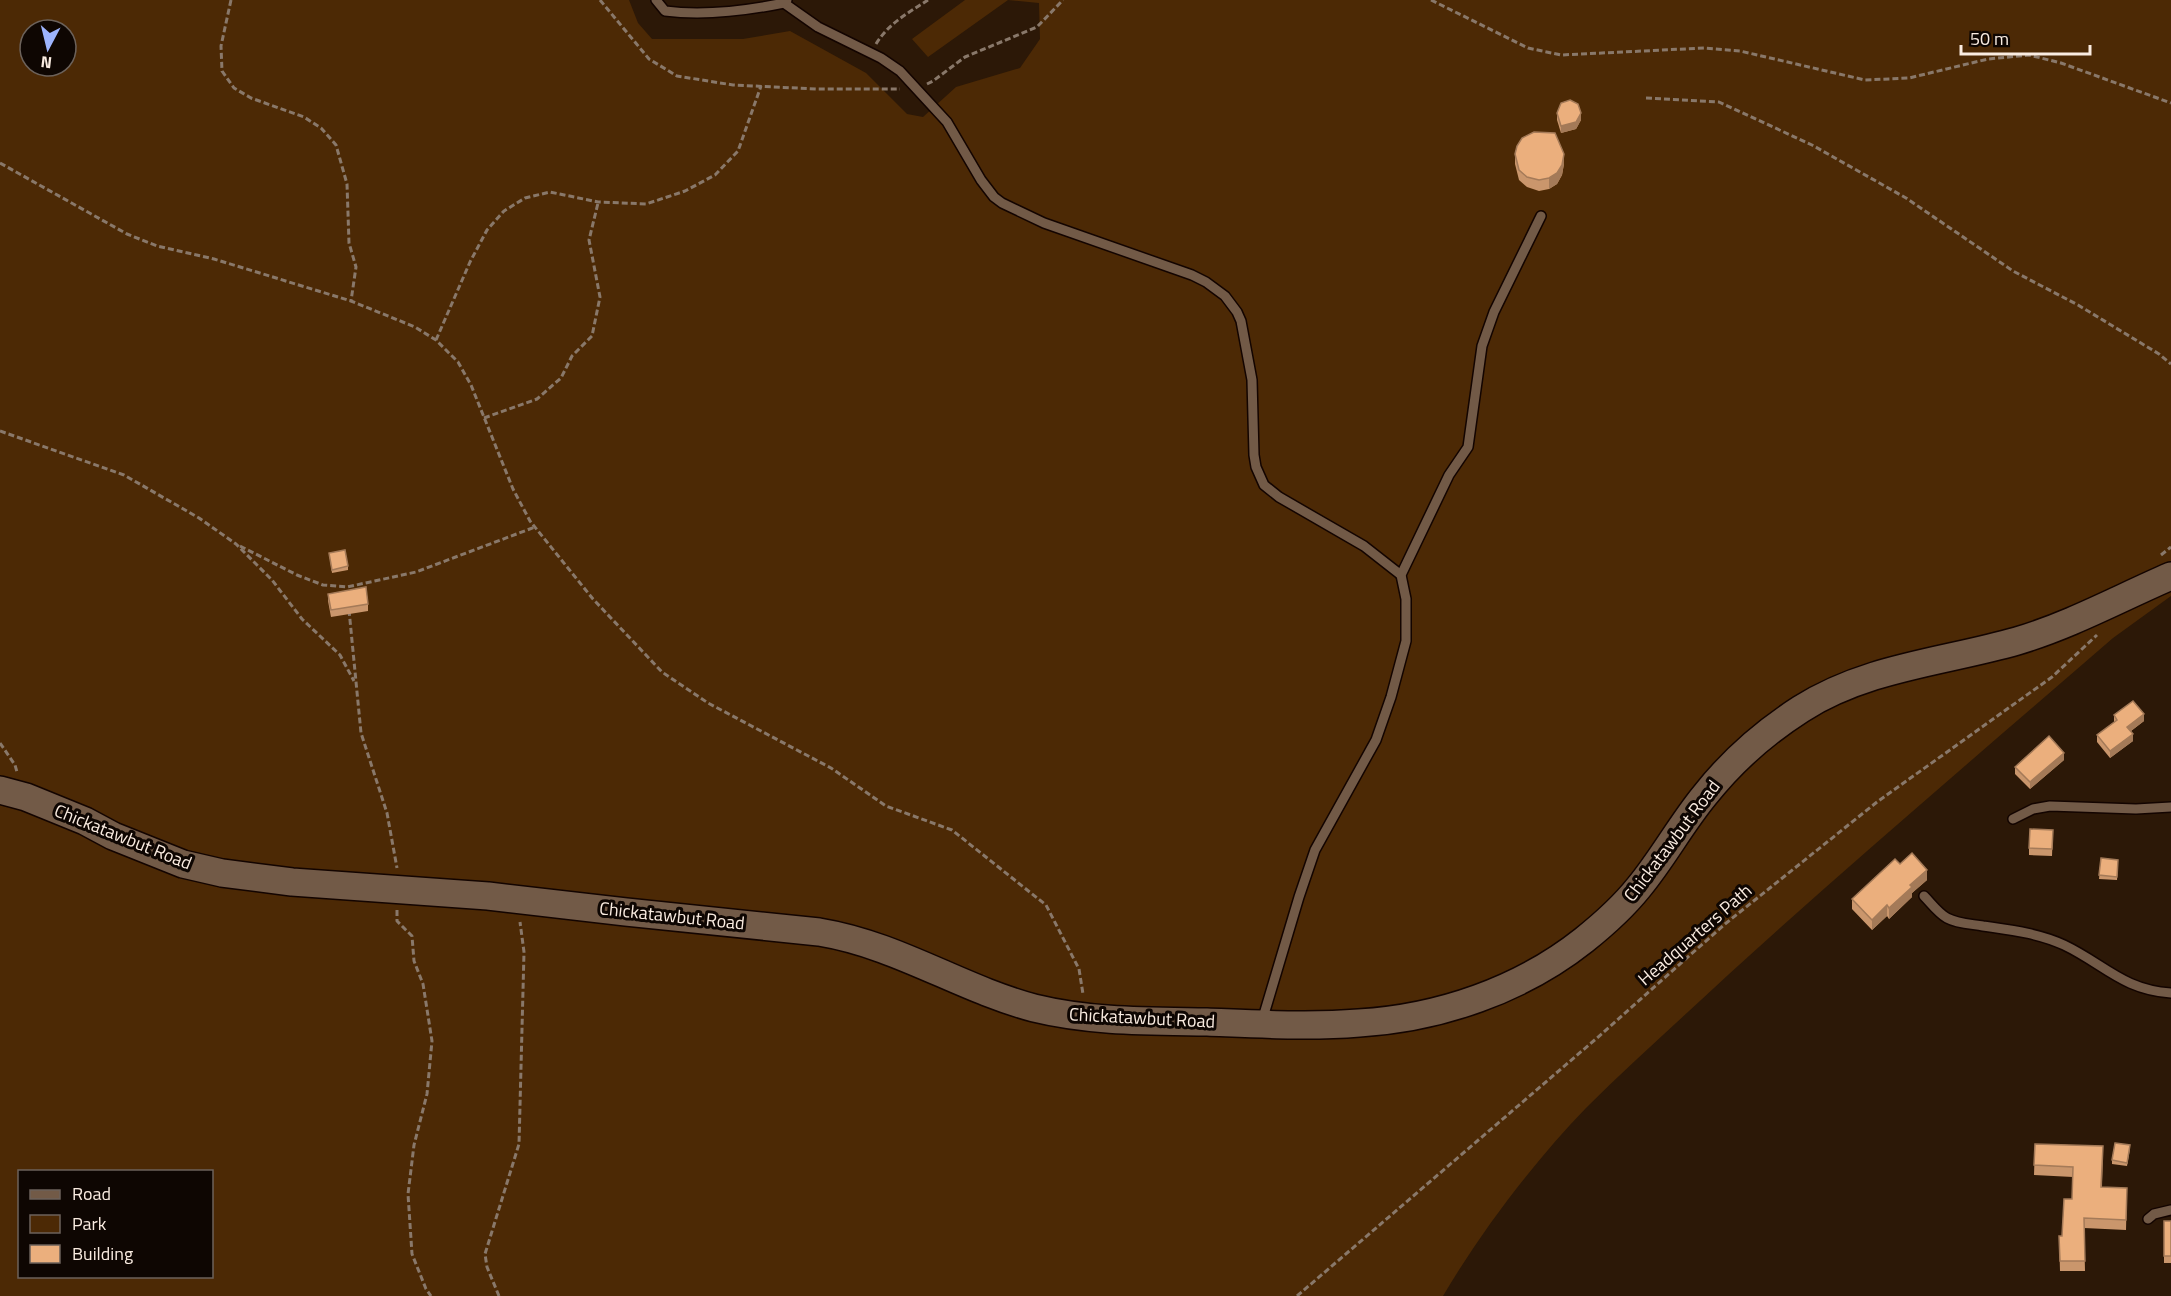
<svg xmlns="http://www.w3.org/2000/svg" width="2171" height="1296" viewBox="0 0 2171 1296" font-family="'Titillium Web',sans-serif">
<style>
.green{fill:#4c2905;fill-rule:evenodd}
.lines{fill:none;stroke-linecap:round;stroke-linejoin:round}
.service-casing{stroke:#130400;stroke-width:12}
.secondary-casing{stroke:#130400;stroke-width:30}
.path{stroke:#89786a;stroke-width:3;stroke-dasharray:6 3;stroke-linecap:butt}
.service{stroke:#725a47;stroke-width:9}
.secondary{stroke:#725a47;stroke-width:27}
.wall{fill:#ca966c}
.shaded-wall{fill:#a47a58}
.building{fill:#ebaf7d;stroke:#a47a58;stroke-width:1.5}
.labels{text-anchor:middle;stroke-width:6;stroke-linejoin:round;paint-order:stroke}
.street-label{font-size:18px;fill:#faece1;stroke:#0e0602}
</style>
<rect width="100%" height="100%" fill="#2c1807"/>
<!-- green -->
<path class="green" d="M 0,0 L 629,0 L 638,23 L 652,39 L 743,39 L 790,31 L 866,73 L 907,114 L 923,117 L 956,87 L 1020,68 L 1040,39 L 1039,3 L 1008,0 L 928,57 L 912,39 L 965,0 L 2171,0 L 2171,596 L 2113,638 C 1984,750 1854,860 1728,975 C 1681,1019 1632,1062 1586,1108 C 1533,1163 1482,1230 1443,1296 L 0,1296 ZM 30,30 L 66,30 L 66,66 L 30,66 ZM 20,1172 L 212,1172 L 212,1276 L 20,1276 Z"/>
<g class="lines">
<!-- service casing -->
<g class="service-casing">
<g id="service">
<path d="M 656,0 L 665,11 C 705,16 745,11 784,3 L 787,0"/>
<path d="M 784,3 L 818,27 L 881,58 L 900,71 L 947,122 L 981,180 L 994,197 L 1002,203 L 1044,223 L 1192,275 L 1206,282 L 1225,296 L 1237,312 L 1241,321 L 1252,380 L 1254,455 L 1256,467 L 1264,485 L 1279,497 L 1364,546 L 1401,575"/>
<path d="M 2013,819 L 2033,809 L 2050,806 L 2136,809 L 2171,807"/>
<path d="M 1924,896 C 1931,903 1938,913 1947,918 C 1958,924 1972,924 1983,926 C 2010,930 2038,933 2064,945 C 2104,964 2123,990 2171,993"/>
<path d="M 1262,1021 L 1299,897 L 1315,850 L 1376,740 L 1391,697 L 1406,641 L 1406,599 L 1401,575 L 1449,475 L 1468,447 L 1482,346 L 1494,312 L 1541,216"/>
<path d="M 2148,1219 L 2154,1214 L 2171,1210"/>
</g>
</g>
<!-- secondary casing -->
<g class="secondary-casing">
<path id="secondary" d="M 0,790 L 26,797 L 85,821 L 113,836 L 183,864 L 222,873 L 292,882 L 488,896 L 626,912 L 819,932 C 898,945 959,988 1034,1008 C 1091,1022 1149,1021 1207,1022 C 1258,1024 1309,1027 1359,1023 C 1440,1018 1521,990 1584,940 C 1604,924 1623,907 1639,887 C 1663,858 1681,824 1705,795 C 1732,761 1765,732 1801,709 C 1867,667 1944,662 2017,641 C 2071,625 2120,598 2171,576"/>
</g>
<!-- path -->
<g class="path">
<path d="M 231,0 L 221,46 L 222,71 L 234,88 L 251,98 L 304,117 L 321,128 L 336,145 L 347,184 L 349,243 L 356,267 L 351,301"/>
<path d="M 600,0 L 649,59 L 677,76 L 733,85 L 816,89 L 900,89"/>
<path d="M 1431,0 L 1528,48 L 1561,55 L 1704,48 L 1740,51 L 1865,80 L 1909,78 L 1988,59 L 2029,55 L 2061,63 L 2171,103"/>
<path d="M 876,44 C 889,23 908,13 928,0"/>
<path d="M 927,84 L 933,81 L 965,57 L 1037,27 L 1063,0"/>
<path d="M 1646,98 L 1719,102 L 1812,145 L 1906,198 L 2013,271 L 2078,305 L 2159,354 L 2171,364"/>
<path d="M 0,163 L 127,234 L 157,246 L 214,259 L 351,301 L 415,327 L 436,340 L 458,362 L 471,385 L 513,489 L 530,521 L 593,599 L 662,672 L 708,703 L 831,768 L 886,806 L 952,830 L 1046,905 L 1079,969 L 1083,994"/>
<path d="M 436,340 L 470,262 L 487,230 L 504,211 L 525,198 L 550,192 L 598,202 L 646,204 L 685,191 L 715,175 L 738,151 L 761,86"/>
<path d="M 484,418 L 537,399 L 561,378 L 572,356 L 592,336 L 600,297 L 589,240 L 598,203"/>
<path d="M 0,431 L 124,475 L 199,518 L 236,544 L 272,580 L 302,619 L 340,655 L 354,681"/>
<path d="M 240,546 L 297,575 L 323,585 L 347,587 L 416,572 L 535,527"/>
<path d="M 2161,555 L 2171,547"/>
<path d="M 349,610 L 361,733 L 387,813 L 397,868"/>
<path d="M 0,743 L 15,765 L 17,772"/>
<path d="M 397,910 L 397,921 L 412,936 L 414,961 L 423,984 L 432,1041 L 427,1094 L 414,1145 L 408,1194 L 412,1254 L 426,1289 L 431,1296"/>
<path d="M 499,1296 L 487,1267 L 485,1254 L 519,1144 L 524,952 L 520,922"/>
<path d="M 1297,1296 L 1597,1038 L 1725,924 L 1877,802 L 2052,677 L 2097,635"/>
</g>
<!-- service -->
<use href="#service" class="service"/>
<!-- secondary -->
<use href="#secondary" class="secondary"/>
</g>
<!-- wall -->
<g class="wall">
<path d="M 1557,113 L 1581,120 L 1576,129 L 1561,133 L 1557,120 Z"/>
<path d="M 1515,154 L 1564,164 L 1562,175 L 1557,184 L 1549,189 L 1539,191 L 1527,187 L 1519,180 L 1515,164 Z"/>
<path d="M 329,553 L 348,566 L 348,570 L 332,573 Z"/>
<path d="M 328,594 L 368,604 L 368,611 L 331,617 L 328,601 Z"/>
<path d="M 2114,715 L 2144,721 L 2131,731 L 2133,741 L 2110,758 L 2097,742 L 2097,735 L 2114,723 Z"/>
<path d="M 2064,760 L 2030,789 L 2015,774 L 2015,767 Z"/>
<path d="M 2053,830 L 2052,856 L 2029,855 L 2029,848 Z"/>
<path d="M 2101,858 L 2118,860 L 2117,880 L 2099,879 Z"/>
<path d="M 1900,864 L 1927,880 L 1912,893 L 1912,897 L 1889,919 L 1887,916 L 1872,930 L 1852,909 L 1852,899 Z"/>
<path d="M 2035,1144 L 2103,1146 L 2102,1187 L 2127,1188 L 2126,1230 L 2084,1228 L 2085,1271 L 2060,1271 L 2059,1236 L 2062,1236 L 2072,1199 L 2073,1177 L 2034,1175 Z"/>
<path d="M 2130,1149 L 2127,1166 L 2112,1164 L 2112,1160 Z"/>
<rect x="2164" y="1221" width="7" height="42"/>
</g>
<!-- shaded-wall -->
<g class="shaded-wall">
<path d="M 1581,113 L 1581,120 L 1576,129 L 1561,133 L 1561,126 Z"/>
<path d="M 1564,154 L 1564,164 L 1562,175 L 1557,184 L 1549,189 L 1549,178 Z"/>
<path d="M 2144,714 L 2144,721 L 2127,734 L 2127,727 Z"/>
<path d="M 2133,734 L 2133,741 L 2110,758 L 2110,751 Z"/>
<path d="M 2064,753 L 2064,760 L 2030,789 L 2030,782 Z"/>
<path d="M 1927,870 L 1927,880 L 1912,893 L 1912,897 L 1889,919 L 1889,908 L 1910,885 Z"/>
<path d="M 1887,905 L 1887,916 L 1872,930 L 1872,920 Z"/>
</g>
<!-- building -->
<g class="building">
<path d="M 1570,100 L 1578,104 L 1581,113 L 1576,122 L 1561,126 L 1557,113 L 1561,103 Z"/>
<path d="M 1534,132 L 1555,133 L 1564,154 L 1562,165 L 1557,173 L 1549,178 L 1539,180 L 1527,177 L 1519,170 L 1515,154 L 1517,146 L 1522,138 Z"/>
<path d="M 345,550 L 348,566 L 332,570 L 329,553 Z"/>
<path d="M 366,587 L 368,604 L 331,610 L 328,594 Z"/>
<path d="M 2133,701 L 2144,714 L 2127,727 L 2133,734 L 2110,751 L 2097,735 L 2117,720 L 2114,715 Z"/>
<path d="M 2049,736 L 2064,753 L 2030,782 L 2015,767 Z"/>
<path d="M 2030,829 L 2053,830 L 2052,849 L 2029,848 Z"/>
<path d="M 1912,853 L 1927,870 L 1910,885 L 1912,887 L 1889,908 L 1887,905 L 1872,920 L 1852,899 L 1895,859 L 1900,864 Z"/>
<path d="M 2101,858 L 2118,860 L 2117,877 L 2099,875 Z"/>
<path d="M 2115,1143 L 2130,1145 L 2127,1163 L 2112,1160 Z"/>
<path d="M 2035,1144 L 2103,1146 L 2101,1187 L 2127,1188 L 2126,1220 L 2084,1218 L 2085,1261 L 2060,1261 L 2059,1236 L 2062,1236 L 2064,1199 L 2072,1199 L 2073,1167 L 2034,1165 Z"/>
<rect x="2164" y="1221" width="7" height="35"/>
</g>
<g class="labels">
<!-- street labels -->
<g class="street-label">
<text transform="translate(123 837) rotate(22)" y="6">Chickatawbut Road</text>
<text transform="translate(1672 841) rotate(-53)" y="6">Chickatawbut Road</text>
<text transform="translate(672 916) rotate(6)" y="6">Chickatawbut Road</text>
<text transform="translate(1695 935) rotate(-41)" y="6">Headquarters Path</text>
<text transform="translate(1142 1018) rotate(3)" y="6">Chickatawbut Road</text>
</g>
</g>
<!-- legend -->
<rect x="18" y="1170" width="195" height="108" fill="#0e0602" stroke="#6c625b" stroke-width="1.5"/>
<rect x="30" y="1190" width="30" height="9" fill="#725a47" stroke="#6c625b" stroke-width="1.5"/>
<text x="72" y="1200" font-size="18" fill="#faece1">Road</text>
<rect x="30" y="1215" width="30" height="18" fill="#4c2905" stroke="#6c625b" stroke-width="1.5"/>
<text x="72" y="1230" font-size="18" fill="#faece1">Park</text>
<rect x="30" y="1245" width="30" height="18" fill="#ebaf7d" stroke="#6c625b" stroke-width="1.5"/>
<text x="72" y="1260" font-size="18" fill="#faece1">Building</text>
<!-- north arrow -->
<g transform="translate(48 48) rotate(187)"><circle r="28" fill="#0e0602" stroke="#6c625b" stroke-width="1.5"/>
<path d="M0-4.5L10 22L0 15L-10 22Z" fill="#9db4fd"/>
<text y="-9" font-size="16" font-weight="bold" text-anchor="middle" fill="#faece1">N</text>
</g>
<!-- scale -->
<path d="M1961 45v9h129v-9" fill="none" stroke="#faece1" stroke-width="3"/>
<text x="1970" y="45" font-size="18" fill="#faece1" stroke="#0e0602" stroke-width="4.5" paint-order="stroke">50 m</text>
</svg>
